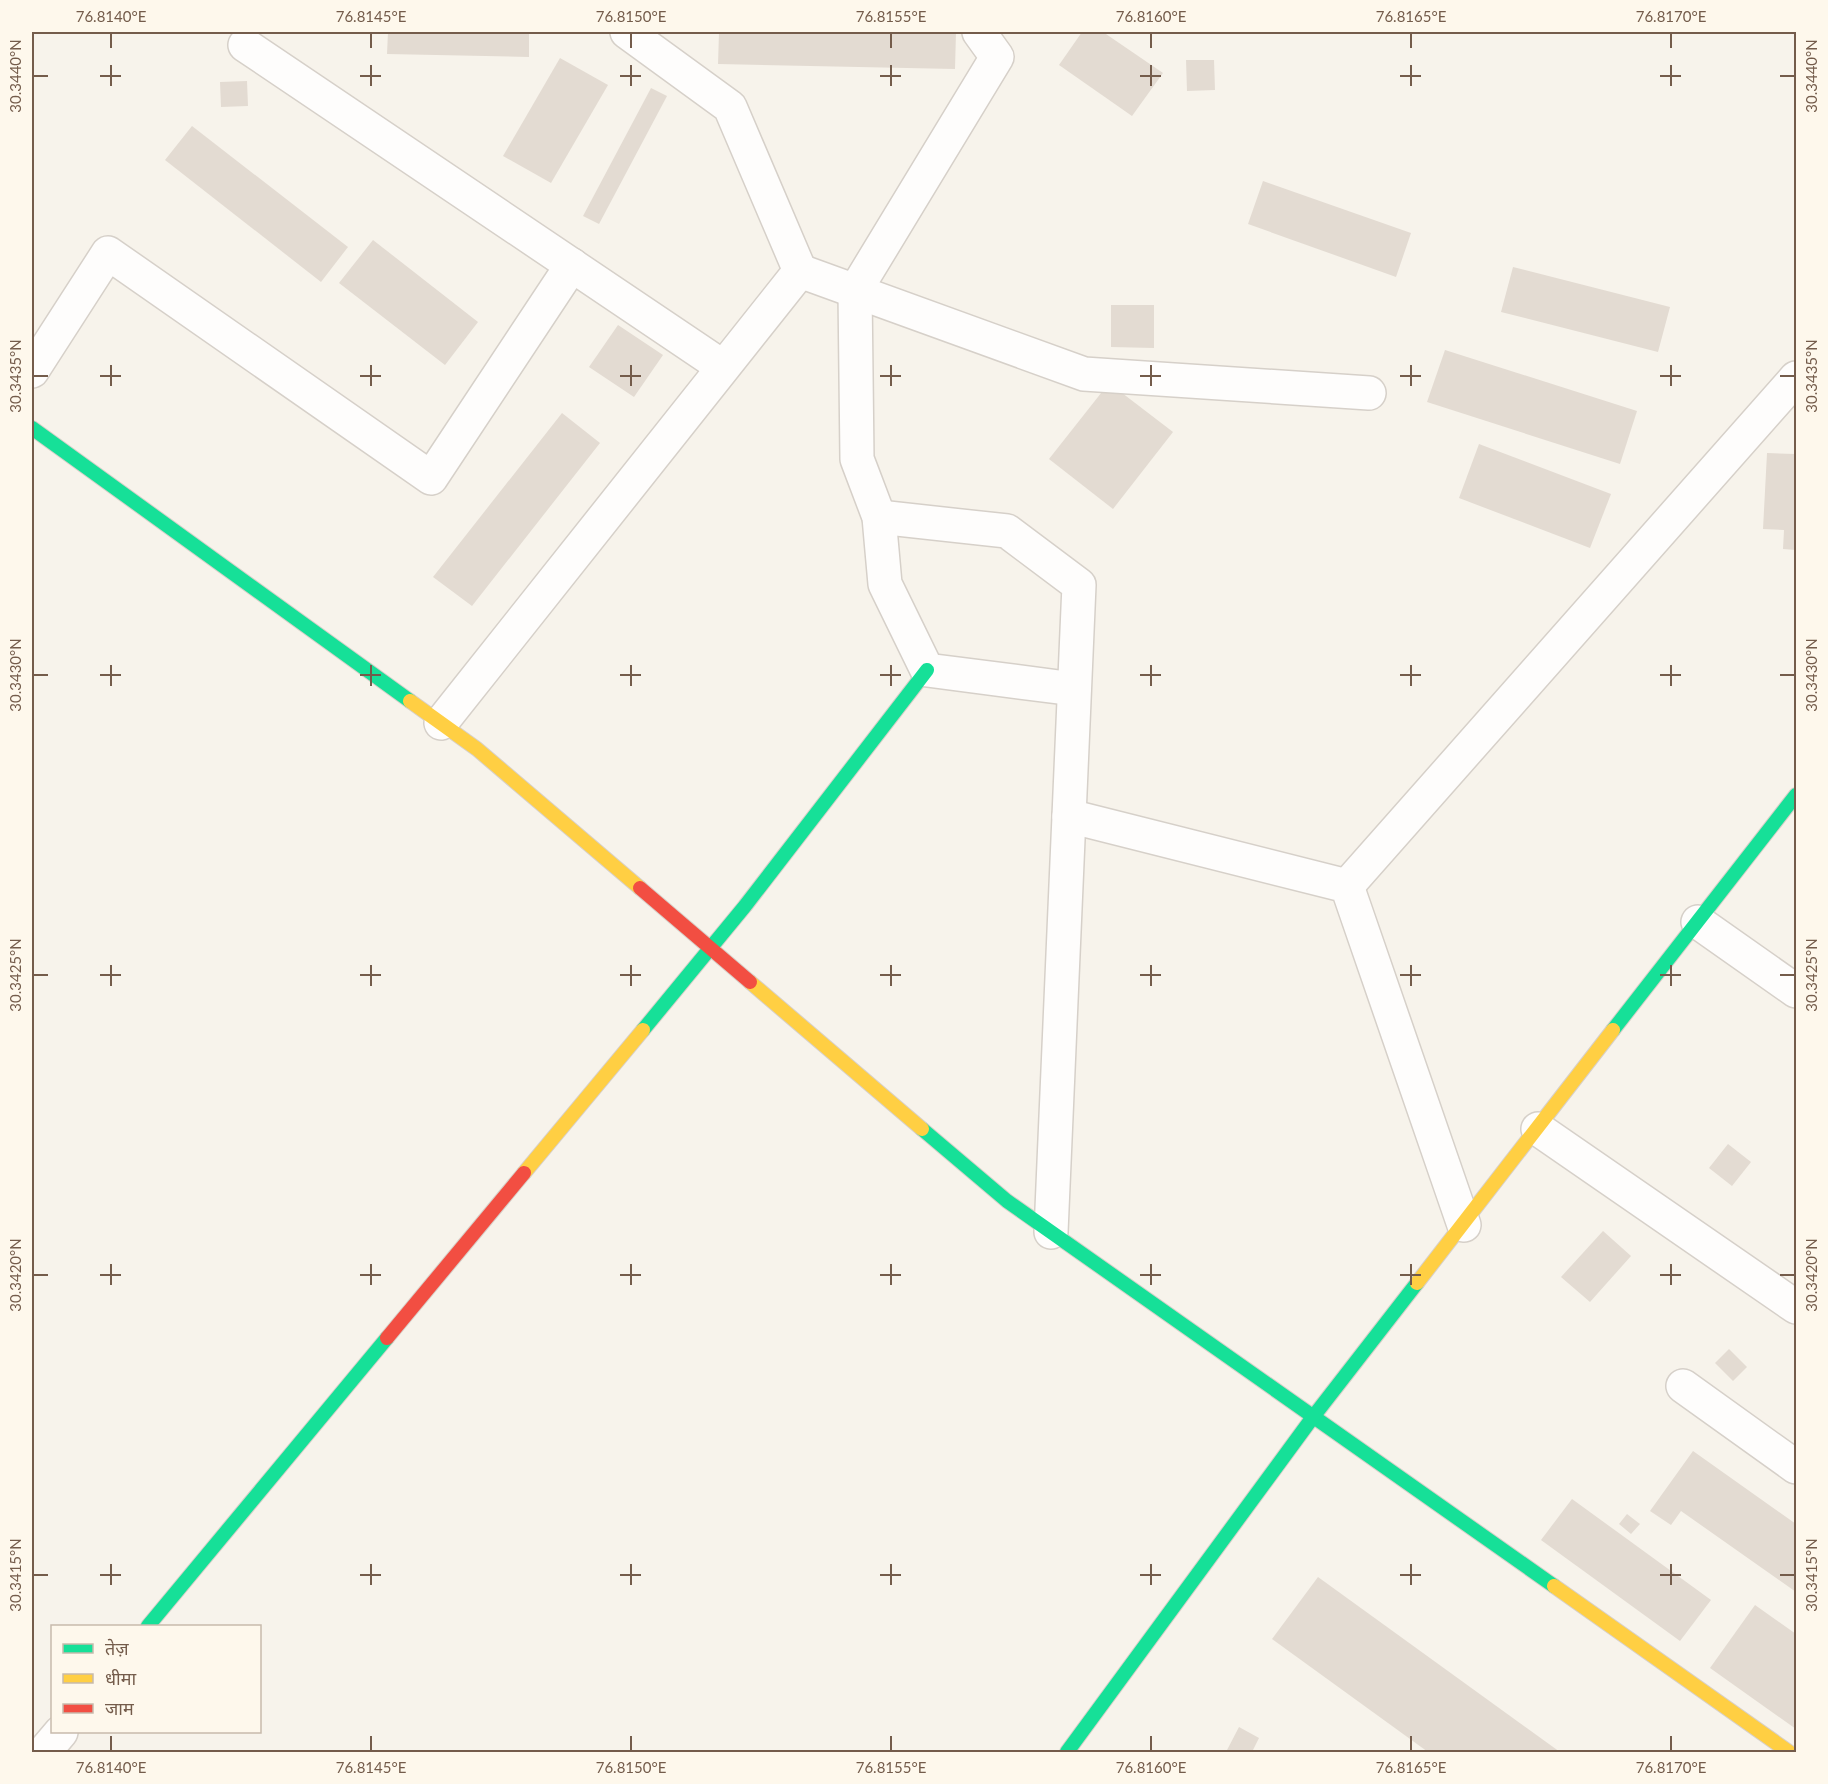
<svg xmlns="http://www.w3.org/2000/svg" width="1828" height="1784" viewBox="0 0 1828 1784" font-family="Lato,'Noto Sans Devanagari',sans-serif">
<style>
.building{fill:#e3dbd2}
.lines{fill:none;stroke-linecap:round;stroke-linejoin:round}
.street-casing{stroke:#d6d0c9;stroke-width:36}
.fast-casing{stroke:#d7d0c9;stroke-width:16}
.slow-casing{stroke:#d7d0c9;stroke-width:16}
.jam-casing{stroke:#d7d0c9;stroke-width:16}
.street{stroke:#fefdfc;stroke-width:33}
.fast{stroke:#16e098;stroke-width:14}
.slow{stroke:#ffcf43;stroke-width:14}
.jam{stroke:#f24e42;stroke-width:14}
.ticks{fill:none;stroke:#745c4b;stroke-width:2}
.neatline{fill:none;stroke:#745c4b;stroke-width:2}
.ticks-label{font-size:15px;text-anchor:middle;fill:#745c4b}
</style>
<rect width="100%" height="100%" fill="#f7f3eb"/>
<!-- building -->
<g class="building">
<path d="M 388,32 L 529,32 L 529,57 L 387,54 Z"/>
<path d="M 719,32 L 956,32 L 955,69 L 718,64 Z"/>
<path d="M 1082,32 L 1103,32 L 1163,73 L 1132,116 L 1059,65 Z"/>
<path d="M 560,58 L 608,85 L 551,183 L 503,156 Z"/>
<path d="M 1186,60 L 1214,60 L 1215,90 L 1187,91 Z"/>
<path d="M 247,81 L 248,106 L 221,107 L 220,82 Z"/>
<path d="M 651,88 L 667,96 L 599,224 L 583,216 Z"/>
<path d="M 192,126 L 348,247 L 321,282 L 165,160 Z"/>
<path d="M 1263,181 L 1411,233 L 1396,277 L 1248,224 Z"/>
<path d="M 373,240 L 478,322 L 445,365 L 339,283 Z"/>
<path d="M 1513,267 L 1670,307 L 1658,352 L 1501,312 Z"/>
<path d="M 1111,305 L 1154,305 L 1154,348 L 1111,347 Z"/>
<path d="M 618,325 L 663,355 L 634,397 L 589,367 Z"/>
<path d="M 1445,350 L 1637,411 L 1620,464 L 1427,402 Z"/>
<path d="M 1109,383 L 1173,432 L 1113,509 L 1049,459 Z"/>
<path d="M 562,413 L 600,443 L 472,606 L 433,577 Z"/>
<path d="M 1479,444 L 1611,494 L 1590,548 L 1459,498 Z"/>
<path d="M 1767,453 L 1796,454 L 1796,550 L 1783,549 L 1784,530 L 1763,529 Z"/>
<path d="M 1728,1144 L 1751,1162 L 1732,1186 L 1709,1168 Z"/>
<path d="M 1603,1231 L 1631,1256 L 1590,1302 L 1561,1277 Z"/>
<path d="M 1729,1349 L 1747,1367 L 1733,1381 L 1715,1363 Z"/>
<path d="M 1693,1451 L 1796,1524 L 1796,1592 L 1681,1511 L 1671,1525 L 1650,1511 Z"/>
<path d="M 1572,1499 L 1711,1600 L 1680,1641 L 1541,1540 Z"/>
<path d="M 1627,1514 L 1640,1524 L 1631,1534 L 1619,1524 Z"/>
<path d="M 1318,1577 L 1560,1752 L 1428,1752 L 1272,1639 Z"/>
<path d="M 1755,1605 L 1796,1634 L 1796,1729 L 1710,1668 Z"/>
<path d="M 1239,1727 L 1259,1738 L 1252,1752 L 1226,1752 Z"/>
</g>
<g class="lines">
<!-- street casing -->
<g class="street-casing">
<g id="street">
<path d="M 627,32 L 730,107 L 800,271"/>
<path d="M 979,32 L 997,57 L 855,291 L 857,459 L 879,517 L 885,584 L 927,670 L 1074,689"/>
<path d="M 245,45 L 723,367"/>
<path d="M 32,371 L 108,253 L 431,478 L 572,265"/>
<path d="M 879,517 L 1007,531 L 1079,585 L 1051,1232"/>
<path d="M 441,723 L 800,271 L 1084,374 L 1369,393"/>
<path d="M 1069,816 L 1347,886 L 1464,1225"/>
<path d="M 1347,886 L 1796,378"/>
<path d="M 1698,922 L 1796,991"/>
<path d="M 1538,1129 L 1796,1307"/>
<path d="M 1683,1386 L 1796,1467"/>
<path d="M 44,1752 L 61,1732"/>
</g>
</g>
<!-- fast casing -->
<g class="fast-casing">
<g id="fast">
<path d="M 32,428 L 410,701"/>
<path d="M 643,1030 L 745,906 L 927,670"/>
<path d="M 1613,1030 L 1796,795"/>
<path d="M 922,1129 L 1007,1201 L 1554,1586"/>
<path d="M 148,1626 L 387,1338"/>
<path d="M 1067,1752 L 1313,1417 L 1417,1283"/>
</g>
</g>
<!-- slow casing -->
<g class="slow-casing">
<g id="slow">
<path d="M 410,701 L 477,749 L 640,888"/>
<path d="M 750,982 L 922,1129"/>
<path d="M 524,1173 L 643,1030"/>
<path d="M 1417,1283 L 1613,1030"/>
<path d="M 1554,1586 L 1789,1752"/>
</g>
</g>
<!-- jam casing -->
<g class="jam-casing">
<g id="jam">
<path d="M 640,888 L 750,982"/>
<path d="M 387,1338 L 524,1173"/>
</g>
</g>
<!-- street -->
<use href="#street" class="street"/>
<!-- fast -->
<use href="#fast" class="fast"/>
<!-- slow -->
<use href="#slow" class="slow"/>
<!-- jam -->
<use href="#jam" class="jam"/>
</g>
<!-- ticks -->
<path class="ticks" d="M 111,33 L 111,48M 371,33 L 371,48M 631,33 L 631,48M 891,33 L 891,48M 1151,33 L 1151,48M 1411,33 L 1411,48M 1671,33 L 1671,48M 111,65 L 111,86M 371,65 L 371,86M 631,65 L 631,86M 891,65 L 891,86M 1151,65 L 1151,86M 1411,65 L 1411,86M 1671,65 L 1671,86M 33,76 L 48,76M 100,76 L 121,76M 360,76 L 381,76M 620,76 L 641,76M 880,76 L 901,76M 1140,76 L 1161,76M 1400,76 L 1421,76M 1660,76 L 1681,76M 1780,76 L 1795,76M 111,365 L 111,386M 371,365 L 371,386M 631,365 L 631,386M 891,365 L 891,386M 1151,365 L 1151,386M 1411,365 L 1411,386M 1671,365 L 1671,386M 33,376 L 48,376M 100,376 L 121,376M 360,376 L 381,376M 620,376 L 641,376M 880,376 L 901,376M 1140,376 L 1161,376M 1400,376 L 1421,376M 1660,376 L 1681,376M 1780,376 L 1795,376M 111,665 L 111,686M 371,665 L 371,686M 631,665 L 631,686M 891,665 L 891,686M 1151,665 L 1151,686M 1411,665 L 1411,686M 1671,665 L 1671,686M 33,675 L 48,675M 100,675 L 121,675M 360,675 L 381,675M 620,675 L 641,675M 880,675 L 901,675M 1140,675 L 1161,675M 1400,675 L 1421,675M 1660,675 L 1681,675M 1780,675 L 1795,675M 111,965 L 111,986M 371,965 L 371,986M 631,965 L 631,986M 891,965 L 891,986M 1151,965 L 1151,986M 1411,965 L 1411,986M 1671,965 L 1671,986M 33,975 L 48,975M 100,975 L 121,975M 360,975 L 381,975M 620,975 L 641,975M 880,975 L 901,975M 1140,975 L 1161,975M 1400,975 L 1421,975M 1660,975 L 1681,975M 1780,975 L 1795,975M 111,1264 L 111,1285M 371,1264 L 371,1285M 631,1264 L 631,1285M 891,1264 L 891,1285M 1151,1264 L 1151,1285M 1411,1264 L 1411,1285M 1671,1264 L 1671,1285M 33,1275 L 48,1275M 100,1275 L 121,1275M 360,1275 L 381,1275M 620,1275 L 641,1275M 880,1275 L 901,1275M 1140,1275 L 1161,1275M 1400,1275 L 1421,1275M 1660,1275 L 1681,1275M 1780,1275 L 1795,1275M 111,1564 L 111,1585M 371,1564 L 371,1585M 631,1564 L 631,1585M 891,1564 L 891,1585M 1151,1564 L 1151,1585M 1411,1564 L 1411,1585M 1671,1564 L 1671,1585M 33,1575 L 48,1575M 100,1575 L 121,1575M 360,1575 L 381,1575M 620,1575 L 641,1575M 880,1575 L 901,1575M 1140,1575 L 1161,1575M 1400,1575 L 1421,1575M 1660,1575 L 1681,1575M 1780,1575 L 1795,1575M 111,1736 L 111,1751M 371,1736 L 371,1751M 631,1736 L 631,1751M 891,1736 L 891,1751M 1151,1736 L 1151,1751M 1411,1736 L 1411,1751M 1671,1736 L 1671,1751"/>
<!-- border -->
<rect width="1828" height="1784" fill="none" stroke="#fef8ec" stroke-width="66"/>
<!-- legend -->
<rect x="51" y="1625" width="210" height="108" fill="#fef8ec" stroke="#c7baac" stroke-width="1.5"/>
<rect x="63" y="1644" width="30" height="9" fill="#16e098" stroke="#c7baac" stroke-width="1.5"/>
<text x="105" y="1655" font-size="18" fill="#745c4b">तेज़</text>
<rect x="63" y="1674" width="30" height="9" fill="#ffcf43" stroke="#c7baac" stroke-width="1.5"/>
<text x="105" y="1685" font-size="18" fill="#745c4b">धीमा</text>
<rect x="63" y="1704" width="30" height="9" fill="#f24e42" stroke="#c7baac" stroke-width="1.5"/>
<text x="105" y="1715" font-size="18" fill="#745c4b">जाम</text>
<rect x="33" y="33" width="1762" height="1718" class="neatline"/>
<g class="ticks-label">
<text x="111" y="22">76.8140°E</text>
<text x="371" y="22">76.8145°E</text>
<text x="631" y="22">76.8150°E</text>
<text x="891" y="22">76.8155°E</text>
<text x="1151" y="22">76.8160°E</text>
<text x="1411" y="22">76.8165°E</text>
<text x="1671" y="22">76.8170°E</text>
<text transform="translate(16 76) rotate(-90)" y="5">30.3440°N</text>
<text transform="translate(1812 76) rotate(-90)" y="5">30.3440°N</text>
<text transform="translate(16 376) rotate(-90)" y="5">30.3435°N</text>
<text transform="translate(1812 376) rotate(-90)" y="5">30.3435°N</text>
<text transform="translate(16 675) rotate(-90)" y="5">30.3430°N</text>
<text transform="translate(1812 675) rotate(-90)" y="5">30.3430°N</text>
<text transform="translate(16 975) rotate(-90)" y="5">30.3425°N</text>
<text transform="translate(1812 975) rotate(-90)" y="5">30.3425°N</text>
<text transform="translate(16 1275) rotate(-90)" y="5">30.3420°N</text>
<text transform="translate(1812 1275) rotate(-90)" y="5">30.3420°N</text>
<text transform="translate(16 1575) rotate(-90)" y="5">30.3415°N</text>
<text transform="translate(1812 1575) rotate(-90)" y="5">30.3415°N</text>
<text x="111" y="1773">76.8140°E</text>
<text x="371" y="1773">76.8145°E</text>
<text x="631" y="1773">76.8150°E</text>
<text x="891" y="1773">76.8155°E</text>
<text x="1151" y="1773">76.8160°E</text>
<text x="1411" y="1773">76.8165°E</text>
<text x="1671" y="1773">76.8170°E</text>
</g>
</svg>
